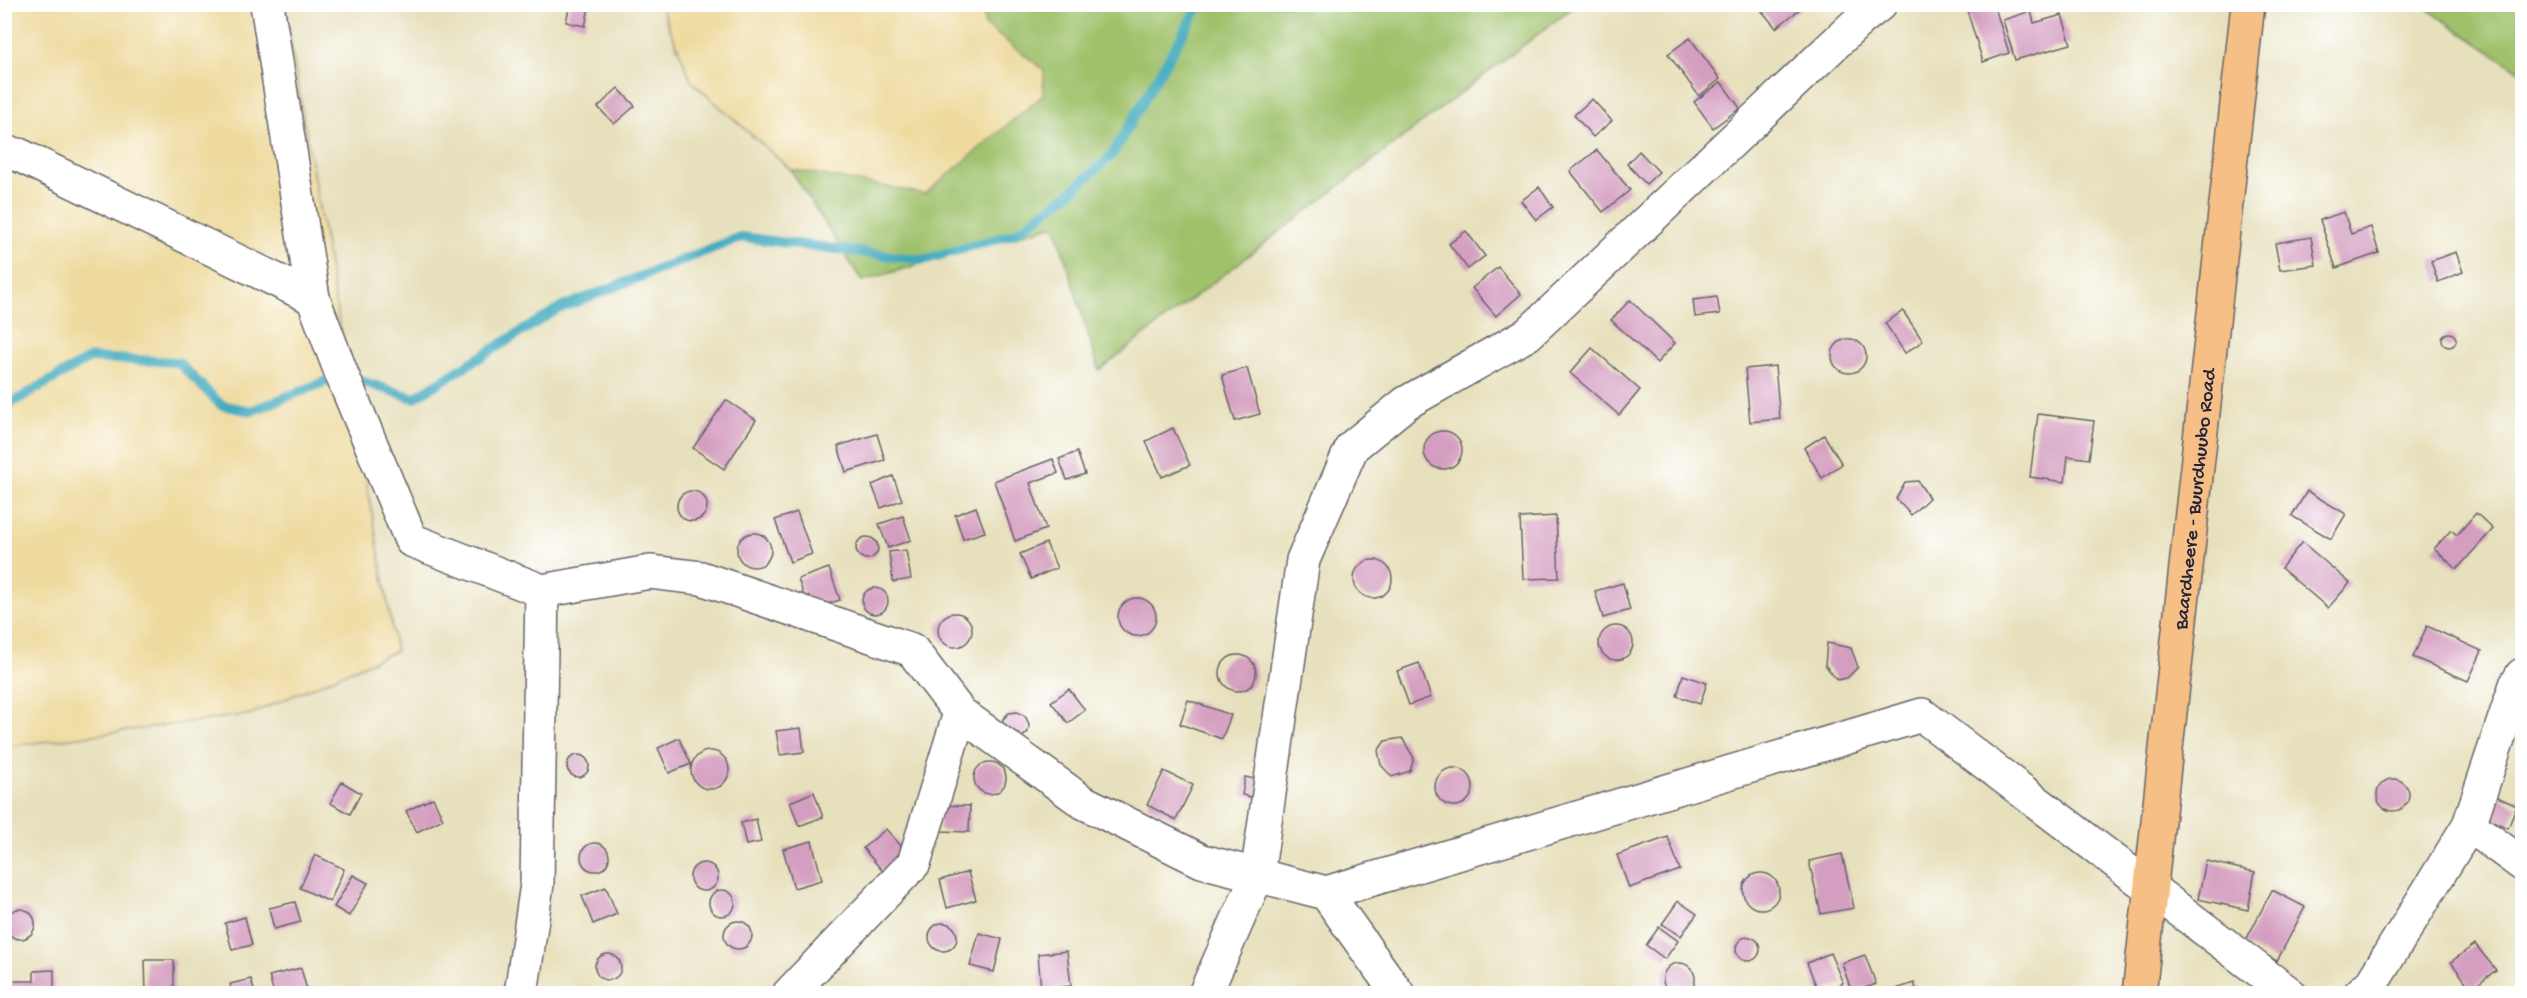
<svg xmlns="http://www.w3.org/2000/svg" width="2527" height="998" viewBox="0 0 2527 998" font-family="'Gochi Hand',sans-serif">
<style>
.green{fill:#9fc16a;stroke:#607252;stroke-width:1.5}
.sand{fill:#eeda9e;stroke:#887e6c;stroke-width:1.5}
.lines{fill:none;stroke-linecap:round;stroke-linejoin:round}
.stream{stroke:#3da9bd;stroke-width:10}
.building{fill:#d49ec0}
.minor-casing{stroke:#676468;stroke-width:36}
.major-casing{stroke:#676468;stroke-width:36}
.minor{stroke:#fff;stroke-width:33}
.major{stroke:#f5bf86;stroke-width:33}
.labels{text-anchor:middle;stroke-width:5;stroke-linejoin:round;paint-order:stroke}
.street-label{font-size:20px;fill:#22223b;stroke:#fff}
</style>
<rect width="100%" height="100%" fill="#fff"/>
<filter id="ink" filterUnits="userSpaceOnUse"><feTurbulence type="fractalNoise" baseFrequency=".0167" numOctaves="2"/><feDisplacementMap in="SourceGraphic" scale="12" xChannelSelector="R" yChannelSelector="G"/><feConvolveMatrix kernelMatrix="1 2 1 2 8 2 1 2 1" color-interpolation-filters="sRGB"/></filter>
<filter id="wash" filterUnits="userSpaceOnUse"><feTurbulence type="fractalNoise" baseFrequency=".008" numOctaves="4" result="noise"/><feDisplacementMap in="SourceGraphic" scale="24" xChannelSelector="R" yChannelSelector="G"/><feGaussianBlur stdDeviation="1.35" result="paint"/><feColorMatrix in="noise" values="0 0 0 0 0 0 0 0 0 0 0 0 0 0 0 0 0 1.4 0 .05"/><feComposite in="paint" operator="in"/></filter>
<g filter="url(#wash)">
<rect width="100%" height="100%" fill="#e7e0bc"/>
<!-- green -->
<g class="green">
<path d="M 983,5 L 1576,5 L 1099,370 L 1055,225 L 862,281 L 790,169 L 925,194 L 1044,70 L 985,25 Z"/>
<path d="M 2421,5 L 2522,5 L 2522,73 Z"/>
</g>
<!-- sand -->
<g class="sand">
<path d="M 4,5 L 284,5 L 396,651 L 251,714 L 5,747 Z"/>
<path d="M 660,5 L 983,5 L 985,25 L 1044,70 L 1043,95 L 925,194 L 790,169 L 692,82 Z"/>
</g>
<g class="lines">
<!-- stream -->
<path class="stream" d="M 4,407 L 90,358 L 178,362 L 221,405 L 251,411 L 342,375 L 414,398 L 558,309 L 741,237 L 923,260 L 1016,233 L 1071,192 L 1112,155 L 1200,4"/>
</g>
<g id="blocks">
<!-- building -->
<g class="building">
<path d="M 482,4 L 504,4 L 504,5 L 484,11 Z"/>
<path d="M 570,4 L 590,4 L 585,26 L 566,22 Z"/>
<path d="M 1756,4 L 1796,4 L 1800,9 L 1776,28 Z"/>
<path d="M 1973,4 L 1994,4 L 2009,53 L 1983,62 L 1966,7 Z"/>
<path d="M 2031,11 L 2034,23 L 2062,15 L 2071,44 L 2015,60 L 2003,20 Z"/>
<path d="M 1690,38 L 1720,79 L 1699,96 L 1668,54 Z"/>
<path d="M 1721,82 L 1740,108 L 1713,128 L 1694,102 Z"/>
<path d="M 618,88 L 635,106 L 614,124 L 598,107 Z"/>
<path d="M 1592,99 L 1612,121 L 1593,137 L 1574,115 Z"/>
<path d="M 1597,150 L 1630,190 L 1603,212 L 1570,171 Z"/>
<path d="M 1639,151 L 1659,172 L 1646,184 L 1627,164 Z"/>
<path d="M 1539,187 L 1553,207 L 1536,220 L 1521,201 Z"/>
<path d="M 2344,212 L 2351,234 L 2371,227 L 2379,253 L 2336,268 L 2320,220 Z"/>
<path d="M 1466,231 L 1485,256 L 1468,269 L 1449,244 Z"/>
<path d="M 2311,237 L 2316,265 L 2280,270 L 2275,243 Z"/>
<path d="M 2456,252 L 2463,272 L 2438,282 L 2431,261 Z"/>
<path d="M 1498,267 L 1521,294 L 1496,316 L 1472,288 Z"/>
<path d="M 1717,297 L 1720,314 L 1695,317 L 1693,300 Z"/>
<path d="M 1630,300 L 1675,343 L 1657,363 L 1611,320 Z"/>
<path d="M 1903,311 L 1923,341 L 1905,353 L 1885,323 Z"/>
<circle cx="2449" cy="340" r="7"/>
<circle cx="1849" cy="356" r="17"/>
<path d="M 1592,348 L 1640,390 L 1619,415 L 1570,373 Z"/>
<path d="M 1775,366 L 1780,419 L 1750,422 L 1745,369 Z"/>
<path d="M 1247,368 L 1260,414 L 1235,421 L 1222,375 Z"/>
<path d="M 726,400 L 756,420 L 724,469 L 693,448 Z"/>
<path d="M 2038,414 L 2094,421 L 2089,459 L 2068,456 L 2065,482 L 2030,477 Z"/>
<path d="M 1173,428 L 1190,465 L 1162,477 L 1146,441 Z"/>
<circle cx="1443" cy="450" r="19"/>
<path d="M 877,434 L 885,460 L 846,472 L 838,446 Z"/>
<path d="M 1824,435 L 1842,464 L 1822,478 L 1804,448 Z"/>
<path d="M 1077,452 L 1085,474 L 1067,480 L 1059,459 Z"/>
<path d="M 1053,459 L 1058,473 L 1030,483 L 1046,529 L 1015,541 L 994,481 Z"/>
<path d="M 893,476 L 902,500 L 881,508 L 872,485 Z"/>
<path d="M 1918,481 L 1929,498 L 1911,515 L 1896,499 L 1905,482 Z"/>
<circle cx="692" cy="506" r="15"/>
<path d="M 2307,491 L 2346,514 L 2331,539 L 2292,516 Z"/>
<path d="M 976,507 L 985,532 L 963,539 L 955,515 Z"/>
<path d="M 797,512 L 812,554 L 790,562 L 775,520 Z"/>
<path d="M 2476,513 L 2493,529 L 2457,569 L 2434,549 L 2451,530 L 2457,535 Z"/>
<path d="M 903,516 L 911,540 L 888,548 L 879,524 Z"/>
<path d="M 1556,516 L 1559,578 L 1523,579 L 1520,518 Z"/>
<circle cx="754" cy="550" r="17"/>
<circle cx="867" cy="548" r="11"/>
<path d="M 2302,542 L 2350,583 L 2328,608 L 2281,568 Z"/>
<path d="M 1046,543 L 1057,568 L 1031,579 L 1020,554 Z"/>
<path d="M 906,550 L 911,579 L 893,582 L 889,552 Z"/>
<circle cx="1373" cy="579" r="19"/>
<path d="M 829,568 L 840,600 L 809,610 L 798,579 Z"/>
<path d="M 1623,583 L 1630,610 L 1603,618 L 1595,591 Z"/>
<circle cx="875" cy="601" r="13"/>
<circle cx="1137" cy="617" r="19"/>
<circle cx="955" cy="630" r="17"/>
<circle cx="1616" cy="643" r="17"/>
<path d="M 2427,626 L 2482,651 L 2468,681 L 2413,657 Z"/>
<path d="M 1827,643 L 1851,648 L 1858,667 L 1847,678 L 1837,680 L 1825,665 Z"/>
<circle cx="1238" cy="673" r="18"/>
<path d="M 1419,663 L 1431,697 L 1409,705 L 1397,671 Z"/>
<path d="M 1683,675 L 1707,683 L 1700,704 L 1677,696 Z"/>
<path d="M 1069,689 L 1085,710 L 1068,723 L 1051,702 Z"/>
<path d="M 1188,700 L 1231,715 L 1222,739 L 1180,724 Z"/>
<path d="M 1017,712 L 1025,716 L 1029,724 L 1028,732 L 1021,738 L 1001,727 L 1003,719 L 1009,713 Z"/>
<path d="M 801,728 L 804,752 L 780,755 L 776,731 Z"/>
<path d="M 679,738 L 691,764 L 669,773 L 658,748 Z"/>
<path d="M 1402,738 L 1414,758 L 1410,771 L 1392,777 L 1381,765 L 1378,751 L 1385,741 Z"/>
<circle cx="710" cy="770" r="19"/>
<circle cx="578" cy="766" r="11"/>
<circle cx="990" cy="778" r="16"/>
<circle cx="1454" cy="787" r="19"/>
<path d="M 1164,771 L 1193,785 L 1176,820 L 1147,805 Z"/>
<path d="M 1245,777 L 1265,781 L 1262,800 L 1242,795 Z"/>
<circle cx="2393" cy="795" r="16"/>
<path d="M 342,782 L 361,793 L 350,814 L 330,803 Z"/>
<path d="M 814,792 L 823,817 L 799,826 L 790,802 Z"/>
<path d="M 2495,796 L 2517,806 L 2508,828 L 2485,818 Z"/>
<path d="M 433,798 L 443,819 L 417,832 L 406,811 Z"/>
<path d="M 940,805 L 970,806 L 969,832 L 940,831 Z"/>
<path d="M 756,819 L 761,842 L 746,845 L 741,823 Z"/>
<path d="M 886,829 L 908,854 L 885,874 L 863,848 Z"/>
<path d="M 1668,837 L 1680,870 L 1629,888 L 1617,855 Z"/>
<path d="M 812,841 L 822,880 L 794,888 L 783,849 Z"/>
<circle cx="595" cy="857" r="14"/>
<path d="M 1842,854 L 1854,908 L 1821,914 L 1809,861 Z"/>
<path d="M 315,855 L 344,869 L 330,902 L 300,888 Z"/>
<path d="M 2206,861 L 2255,872 L 2248,910 L 2198,899 Z"/>
<circle cx="704" cy="877" r="14"/>
<path d="M 968,872 L 976,900 L 947,908 L 940,880 Z"/>
<circle cx="1761" cy="891" r="18"/>
<path d="M 353,875 L 368,883 L 349,916 L 334,907 Z"/>
<path d="M 606,887 L 617,914 L 593,924 L 582,896 Z"/>
<path d="M 2272,890 L 2305,907 L 2277,961 L 2244,944 Z"/>
<circle cx="722" cy="903" r="13"/>
<path d="M 1678,901 L 1697,914 L 1681,936 L 1662,924 Z"/>
<path d="M 295,902 L 301,922 L 274,929 L 269,908 Z"/>
<circle cx="20" cy="924" r="15"/>
<path d="M 245,917 L 252,945 L 232,950 L 225,923 Z"/>
<circle cx="738" cy="935" r="14"/>
<circle cx="943" cy="937" r="14"/>
<path d="M 1659,927 L 1678,941 L 1665,959 L 1646,945 Z"/>
<path d="M 979,933 L 1002,939 L 994,972 L 970,966 Z"/>
<circle cx="1748" cy="949" r="12"/>
<path d="M 2475,944 L 2496,970 L 2471,989 L 2451,962 Z"/>
<path d="M 1067,951 L 1071,986 L 1041,989 L 1038,954 Z"/>
<path d="M 1830,953 L 1843,983 L 1819,993 L 1807,963 Z"/>
<circle cx="608" cy="967" r="13"/>
<path d="M 1865,955 L 1876,984 L 1852,993 L 1842,963 Z"/>
<path d="M 145,960 L 174,960 L 174,994 L 146,994 Z"/>
<circle cx="1679" cy="979" r="16"/>
<path d="M 301,968 L 308,994 L 274,994 L 269,976 Z"/>
<path d="M 54,970 L 54,994 L 12,994 L 12,981 L 34,981 L 34,971 Z"/>
<path d="M 251,979 L 255,994 L 232,994 L 230,984 Z"/>
<path d="M 1914,983 L 1918,994 L 1884,994 L 1884,993 Z"/>
<path d="M 857,986 L 865,989 L 869,994 L 842,994 L 849,987 Z"/>
</g>
</g>
</g>
<g filter="url(#ink)">
<use href="#blocks" fill-opacity="0" stroke="#676468" stroke-width="1.5"/>
<g class="lines">
<!-- minor casing -->
<g class="minor-casing">
<g id="minor">
<path d="M 267,4 L 313,298 L 342,375 L 411,540 L 542,591 L 650,572 L 701,578 L 912,650 L 960,713 L 1083,802 L 1202,861 L 1326,893 L 1922,715 L 2290,994"/>
<path d="M 4,153 L 19,155 L 313,298"/>
<path d="M 2469,825 L 2522,864"/>
<path d="M 1326,893 L 1398,994"/>
<path d="M 521,994 L 537,884 L 542,591"/>
<path d="M 789,994 L 914,863 L 960,713"/>
<path d="M 1205,994 L 1257,876 L 1303,560 L 1352,447 L 1406,403 L 1528,334 L 1861,19 L 1880,4"/>
<path d="M 2360,994 L 2372,983 L 2469,825 L 2516,685 L 2522,675"/>
</g>
</g>
<!-- major casing -->
<g class="major-casing">
<g id="major">
<path id="s1" d="M 2139,994 L 2248,4"/>
</g>
</g>
<!-- minor -->
<use href="#minor" class="minor"/>
<!-- major -->
<use href="#major" class="major"/>
</g>
</g>
<g class="labels">
<!-- street labels -->
<g class="street-label">
<text dy="7" stroke="none"><textPath href="#s1" startOffset="498">Baardheere - Buurdhuubo Road</textPath></text>
</g>
</g>
<!-- margin -->
<rect width="2527" height="998" fill="none" stroke="#fff" stroke-width="24"/>
</svg>
